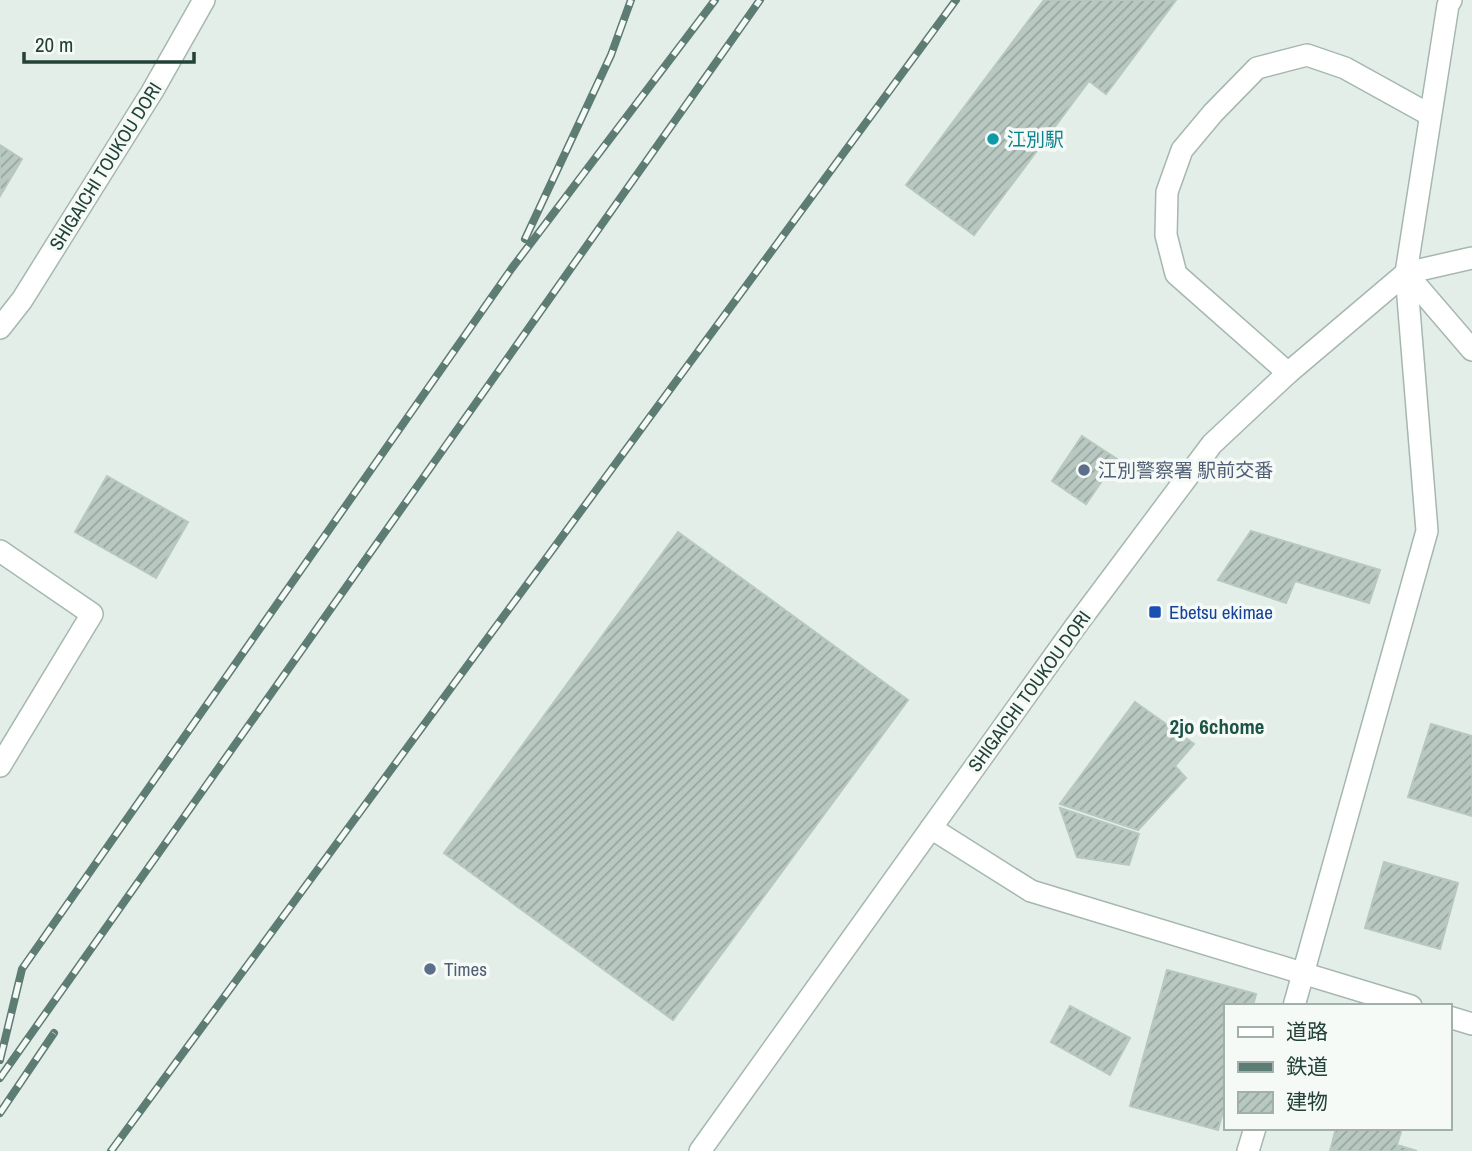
<svg xmlns="http://www.w3.org/2000/svg" width="1472" height="1151" viewBox="0 0 1472 1151" font-family="'Archivo Narrow','Noto Sans JP',sans-serif">
<style>
.building{fill:url(#building-hatch);stroke:#b6c8c0;stroke-width:2}
.lines{fill:none;stroke-linecap:round;stroke-linejoin:round}
.minor-casing{stroke:#a6b7b0;stroke-width:24}
.minor{stroke:#fff;stroke-width:21}
.rail-casing{stroke:#5d7c73;stroke-width:8}
.rail{stroke:#f5faf7;stroke-width:5;stroke-dasharray:16;stroke-linecap:butt}
.culture-dot{fill:#0f9aa8;stroke:#f5faf7;stroke-width:2.5}
.service-dot{fill:#5c6f8a;stroke:#f5faf7;stroke-width:2.5}
.transit-dot{fill:#1a4fb4;stroke:#f5faf7;stroke-width:2.5}
.labels{text-anchor:middle;stroke-width:7;stroke-linejoin:round;paint-order:stroke}
.culture-label{font-size:19px;fill:#0d838f;stroke:#f5faf7;text-anchor:start}
.street-label{font-size:19px;fill:#224138;stroke:#f5faf7}
.service-label{font-size:19px;fill:#4e5e75;stroke:#f5faf7;text-anchor:start}
.transit-label{font-size:19px;fill:#164399;stroke:#f5faf7;text-anchor:start}
.neighbourhood-label{font-size:21px;font-weight:bold;fill:#1d5446;stroke:#f5faf7}
</style>
<defs>
<pattern id="building-hatch" width="6" height="6" patternUnits="userSpaceOnUse" patternTransform="scale(1.75)"><rect width="6" height="6" fill="#b9c9c2"/><path d="M-1 1l2-2M0 6l6-6M5 7l2-2" fill="none" stroke="#96a59f"/></pattern>
</defs>
<rect width="100%" height="100%" fill="#e4eee9"/>
<!-- building -->
<g class="building">
<path d="M 1044,0 L 1176,0 L 1106,94 L 1089,81 L 974,235 L 906,185 Z"/>
<path d="M 0,145 L 22,159 L 0,196 Z"/>
<path d="M 1082,436 L 1117,459 L 1086,504 L 1052,481 Z"/>
<path d="M 107,476 L 188,522 L 156,578 L 75,532 Z"/>
<path d="M 1251,531 L 1380,570 L 1369,603 L 1295,581 L 1286,603 L 1218,580 Z"/>
<path d="M 678,532 L 908,700 L 673,1020 L 444,853 Z"/>
<path d="M 1135,702 L 1194,744 L 1175,766 L 1186,778 L 1138,830 L 1060,804 Z"/>
<path d="M 1431,724 L 1472,736 L 1472,816 L 1408,797 Z"/>
<path d="M 1060,808 L 1139,834 L 1129,865 L 1077,857 Z"/>
<path d="M 1384,862 L 1458,883 L 1440,949 L 1365,928 Z"/>
<path d="M 1167,970 L 1256,994 L 1253,1006 L 1225,1006 L 1225,1104 L 1218,1130 L 1130,1106 Z"/>
<path d="M 1070,1006 L 1130,1038 L 1110,1075 L 1051,1042 Z"/>
<path d="M 1336,1128 L 1402,1128 L 1397,1145 L 1417,1151 L 1330,1151 Z"/>
</g>
<g class="lines">
<!-- minor casing -->
<g class="minor-casing">
<g id="minor">
<path d="M 1406,273 L 1472,350"/>
<path d="M 0,328 L 22,300 L 152,92 L 204,0"/>
<path d="M 1288,373 L 1176,274 L 1166,235 L 1167,192 L 1182,150 L 1213,113 L 1257,68 L 1307,55 L 1345,68 L 1430,115"/>
<path d="M 0,551 L 92,614 L 0,766"/>
<path d="M 931,828 L 1031,891 L 1411,1006"/>
<path d="M 1294,1006 L 1427,531 L 1406,273 L 1448,5 L 1451,0"/>
<path d="M 1449,1017 L 1472,1024"/>
<path d="M 700,1151 L 1075,627 L 1212,444 L 1288,373 L 1406,273 L 1472,258"/>
<path d="M 1248,1151 L 1255,1128"/>
</g>
</g>
<!-- minor -->
<use href="#minor" class="minor"/>
<!-- rail casing -->
<g class="rail-casing">
<g id="rail">
<path d="M 525,239 L 611,55 L 631,0"/>
<path d="M 0,1060 L 22,969 L 512,268 L 715,0"/>
<path d="M 0,1078 L 760,0"/>
<path d="M 0,1113 L 54,1033"/>
<path d="M 111,1151 L 956,0"/>
</g>
</g>
<!-- rail -->
<use href="#rail" class="rail"/>
</g>
<!-- markers -->
<circle class="culture-dot" cx="993" cy="139" r="7"/>
<g class="service-dot">
<circle cx="1084" cy="470" r="7"/>
<circle cx="430" cy="969" r="7"/>
</g>
<rect class="transit-dot" x="1148" y="605" width="14" height="14" rx="3.5"/>
<g class="labels">
<!-- culture labels -->
<g class="culture-label">
<text x="1007" y="146">江別駅</text>
</g>
<!-- street labels -->
<g class="street-label">
<text transform="translate(105 166) rotate(-58)" y="7">SHIGAICHI TOUKOU DORI</text>
<text transform="translate(1029 691) rotate(-54)" y="7">SHIGAICHI TOUKOU DORI</text>
</g>
<!-- service labels -->
<g class="service-label">
<text x="1098" y="477">江別警察署 駅前交番</text>
<text x="444" y="976">Times</text>
</g>
<!-- transit labels -->
<g class="transit-label">
<text x="1169" y="619">Ebetsu ekimae</text>
</g>
<!-- neighbourhood labels -->
<g class="neighbourhood-label">
<text x="1217" y="734">2jo 6chome</text>
</g>
</g>
<!-- legend -->
<rect x="1224" y="1004" width="228" height="126" fill="#f5faf7" stroke="#a1b0ab" stroke-width="2"/>
<rect x="1238" y="1027" width="35" height="10" fill="#ffffff" stroke="#a1b0ab" stroke-width="2"/>
<text x="1286" y="1039" font-size="21" fill="#224138">道路</text>
<rect x="1238" y="1062" width="35" height="10" fill="#5d7c73" stroke="#a1b0ab" stroke-width="2"/>
<text x="1286" y="1074" font-size="21" fill="#224138">鉄道</text>
<rect x="1238" y="1092" width="35" height="21" fill="url(#building-hatch)" stroke="#a1b0ab" stroke-width="2"/>
<text x="1286" y="1109" font-size="21" fill="#224138">建物</text>
<!-- scale -->
<path d="M24 52v10h170v-10" fill="none" stroke="#224138" stroke-width="3.5"/>
<text x="35" y="52" font-size="21" fill="#224138" stroke="#f5faf7" stroke-width="5" paint-order="stroke">20 m</text>
</svg>
